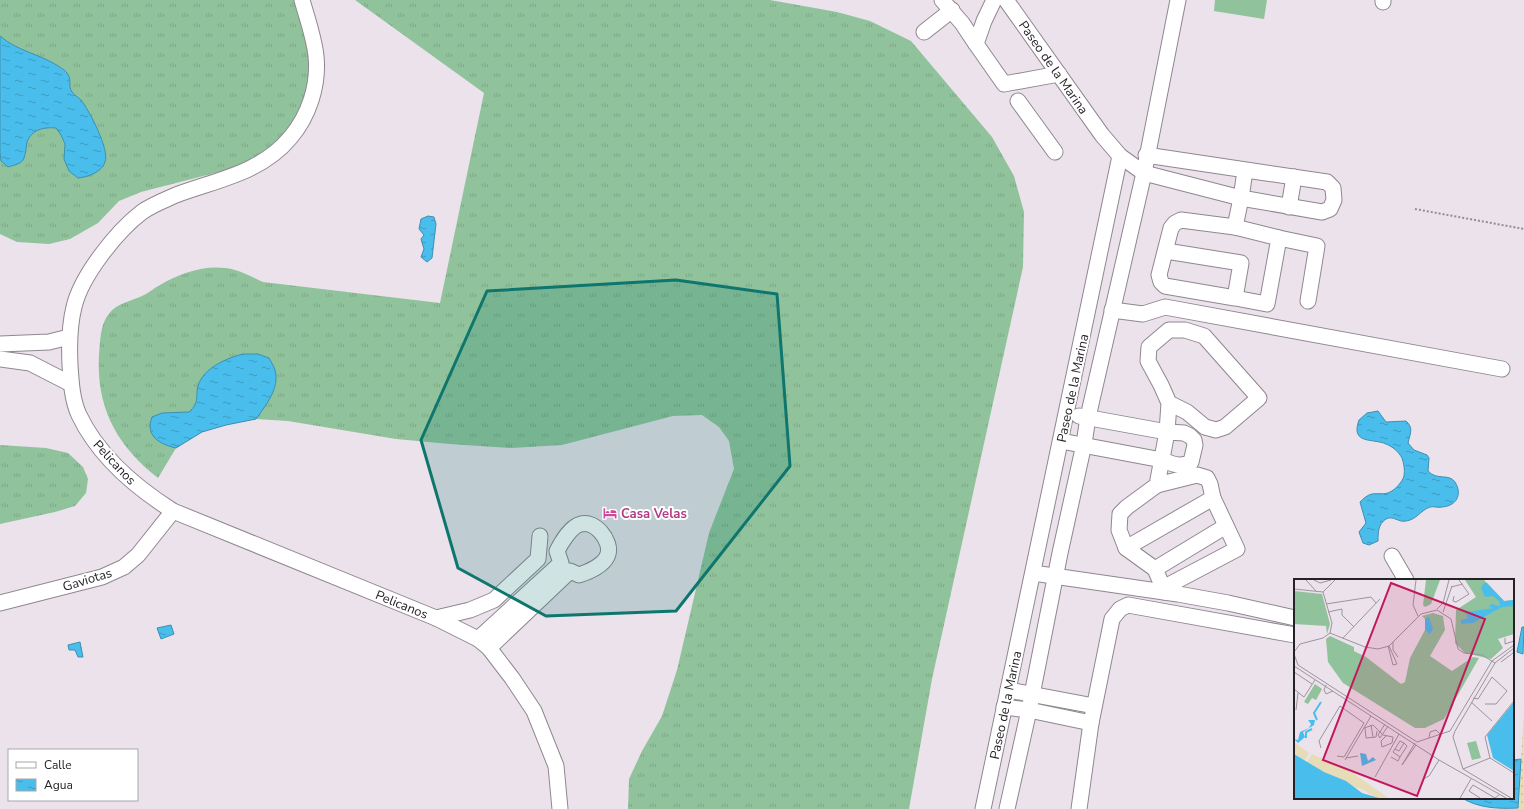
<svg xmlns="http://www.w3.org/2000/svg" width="1524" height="809" viewBox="0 0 1524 809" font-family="'Nunito Sans',sans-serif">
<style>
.grass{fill:url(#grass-tufts)}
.sand{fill:url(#sand-dots)}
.garden{fill:#90c39b}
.water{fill:url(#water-ripples);stroke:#3e8fb0}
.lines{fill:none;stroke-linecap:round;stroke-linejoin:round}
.minor-casing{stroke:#8f8790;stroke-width:17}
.path{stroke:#938c93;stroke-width:2;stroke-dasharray:2 2;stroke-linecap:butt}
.minor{stroke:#fff;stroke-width:15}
.marked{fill:#0f766e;fill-opacity:0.2;stroke:#0f766e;stroke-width:3;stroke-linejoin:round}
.labels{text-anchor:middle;stroke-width:4;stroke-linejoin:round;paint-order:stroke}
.street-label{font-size:13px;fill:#252225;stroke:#fff}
.hotel-label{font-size:13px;font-weight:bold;fill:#b23c85;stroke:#fff;text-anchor:start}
.inset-river{fill:none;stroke:#49beec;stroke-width:2}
.inset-road{fill:none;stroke:#9c959c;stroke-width:1}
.view{fill:#c2185b;fill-opacity:0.15;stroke:#c2185b;stroke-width:2}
.inset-edge{fill:none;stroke:#252225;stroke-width:2}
</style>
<defs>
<pattern id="grass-tufts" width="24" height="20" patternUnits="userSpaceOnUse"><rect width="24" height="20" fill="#90c39b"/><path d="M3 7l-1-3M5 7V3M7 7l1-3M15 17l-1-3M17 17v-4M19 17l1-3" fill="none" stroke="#7ca785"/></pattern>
<pattern id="sand-dots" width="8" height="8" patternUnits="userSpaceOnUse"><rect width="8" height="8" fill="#e6dcb7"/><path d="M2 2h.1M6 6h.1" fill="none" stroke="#c5bc9d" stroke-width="1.8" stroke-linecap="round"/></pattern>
<pattern id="water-ripples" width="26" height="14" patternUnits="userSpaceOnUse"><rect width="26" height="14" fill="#49beec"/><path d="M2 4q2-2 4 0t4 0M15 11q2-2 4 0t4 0" fill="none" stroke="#3d9abf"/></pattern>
</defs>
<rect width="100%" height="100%" fill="#ebe2ec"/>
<!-- grass -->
<g class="grass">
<path d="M 0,0 L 299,0 L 311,49 L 309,89 L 295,127 L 273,153 L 242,166 L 141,192 L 119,201 L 98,223 L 70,239 L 49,244 L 17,242 L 0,234 Z"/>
<path d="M 355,0 L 770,0 L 837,12 L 870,21 L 911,41 L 992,137 L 1014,176 L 1024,212 L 1023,267 L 932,679 L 909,809 L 628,809 L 629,779 L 642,751 L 662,716 L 677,670 L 709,533 L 734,469 L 729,441 L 719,427 L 702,415 L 673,416 L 562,445 L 511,448 L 450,444 L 396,439 L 288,421 L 256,419 L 226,425 L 202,432 L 176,448 L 158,478 C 117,446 96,408 99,355 C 100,344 100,330 105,320 C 114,303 127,303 142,296 C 149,293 154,288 160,285 C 183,272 209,263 235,270 C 245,273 254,278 263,282 L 440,303 L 484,93 Z"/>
<path d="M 0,445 L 46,448 L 68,453 L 83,467 L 88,479 L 86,493 L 75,506 L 55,512 L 0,524 Z"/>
</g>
<!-- sand -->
<path class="sand" d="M 1524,710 L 1524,809 L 1518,809 Z"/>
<!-- garden -->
<path class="garden" d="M 1215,0 L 1267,0 L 1264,19 L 1214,11 Z"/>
<!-- water -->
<g class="water">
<path d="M 0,36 C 18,52 45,55 64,70 C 74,78 67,85 72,92 C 74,95 78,97 81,100 C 89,110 110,150 105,162 C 102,172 88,177 78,178 L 69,171 L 64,159 L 65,144 L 61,135 L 56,128 C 44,127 32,129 27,142 C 26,147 26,153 24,158 C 22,164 14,165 8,167 L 1,161 L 0,153 Z"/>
<path d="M 428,216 L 434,217 L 436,224 L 432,258 L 427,262 L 421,257 L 424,249 L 421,239 L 424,235 L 419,229 L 421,219 Z"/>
<path d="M 243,354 L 258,354 L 269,358 C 271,362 274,366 275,370 C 280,388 266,405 256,419 L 226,425 L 202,432 L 176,448 C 159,444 145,436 152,417 L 162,413 L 189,412 C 200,402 195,398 198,386 C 203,368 227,358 243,354 Z"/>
<path d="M 1378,411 L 1386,422 L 1406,421 C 1414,428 1410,434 1408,443 L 1414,450 L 1427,455 L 1429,458 L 1428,471 C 1437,481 1449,473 1455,482 C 1463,495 1456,506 1442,507 C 1438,508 1433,506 1430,507 C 1421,510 1416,520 1406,521 C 1399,523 1393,515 1386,519 C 1378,524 1378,533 1378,541 L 1369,545 L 1363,543 L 1359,532 L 1366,523 L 1360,502 C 1363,499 1367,495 1372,494 C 1378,493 1385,495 1390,492 C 1395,490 1403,481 1404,476 C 1405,470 1404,464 1402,458 C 1398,451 1393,447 1386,444 C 1373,438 1350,445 1359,420 L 1367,413 Z"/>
<path d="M 171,625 L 174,634 L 161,639 L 157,628 Z"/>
<path d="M 1522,627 L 1524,627 L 1523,654 L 1517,652 Z"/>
<path d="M 80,642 L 83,657 L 78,657 L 75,650 L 69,650 L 68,645 Z"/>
<path d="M 1521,759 L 1518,808 C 1498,809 1478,808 1462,798 L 1513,798 L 1513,760 Z"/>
</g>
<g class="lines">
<!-- minor casing -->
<g class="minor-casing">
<g id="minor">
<path d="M 302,0 C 307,18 314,37 316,56 C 319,85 309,116 290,138 C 261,173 216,180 176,195 C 165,200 152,205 142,212 C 117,231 81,276 74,307 C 69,327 69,345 70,365 C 71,381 72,400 79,415 C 99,457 135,487 173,511 L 436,618 L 478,639 L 489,648 L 512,678 L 534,711 L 556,766 L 560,809"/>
<path d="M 942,0 L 962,23 L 976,44"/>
<path d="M 994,0 L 984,21 L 976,44 L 1004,84 L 1059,74"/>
<path d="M 1383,0 L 1383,2"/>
<path d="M 924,32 L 952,10"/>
<path d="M 1018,101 L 1055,152"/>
<path d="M 1120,156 L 1144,173 L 1241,198 L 1322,212 L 1330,209 L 1334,200 L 1333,188 L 1327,182 L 1146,155"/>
<path d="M 1289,207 L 1294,177"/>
<path d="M 1235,227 L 1241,198 L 1245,171"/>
<path d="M 1279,238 L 1317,246 L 1308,301"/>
<path d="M 1166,251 L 1241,263 L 1235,298 L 1165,286 L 1161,282 L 1159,275 L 1171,228 L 1175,223 L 1181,220 L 1235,227 L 1279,238 L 1267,304 L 1235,298"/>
<path d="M 1112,310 L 1143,314 L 1165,307 L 1502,369"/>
<path d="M 0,344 L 49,342 L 69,337"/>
<path d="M 0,359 L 30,363 L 71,384"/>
<path d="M 1061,441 L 1162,460 C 1173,464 1180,468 1191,462 L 1195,445 L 1194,440 L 1190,436 L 1184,433 L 1167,432 L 1079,416"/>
<path d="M 1157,485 L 1197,475 L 1207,478 L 1210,484 L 1213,498 L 1237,549 L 1163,588"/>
<path d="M 1126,548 L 1213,498"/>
<path d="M 1392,556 L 1406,580"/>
<path d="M 1155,569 L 1226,526"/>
<path d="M 1033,573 L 1178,594 L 1228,603 L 1295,618"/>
<path d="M 1165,592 L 1155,569 L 1126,548 L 1119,530 L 1120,514 L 1127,507 L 1157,485 L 1167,432 L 1169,403 L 1161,385 L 1148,361 L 1149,347 L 1169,330 L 1185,330 L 1204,336 L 1259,398 L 1225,427 L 1216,430 L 1205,427 L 1187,412 L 1169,403"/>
<path d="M 0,603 L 102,577 L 124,567 L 138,555 L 173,511"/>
<path d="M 436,618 L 470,610 L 494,600 L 538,559 L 540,536"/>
<path d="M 478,639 L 561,563 L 557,551 C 561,543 571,526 581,524 C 595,520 612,541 608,554 C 605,565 588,572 579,575 L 570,571 L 489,648"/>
<path d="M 1008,690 L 1094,706"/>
<path d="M 1004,707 L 1029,710 L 1091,723"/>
<path d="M 983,809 L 1120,156 L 1102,135 L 1006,0"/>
<path d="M 1007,809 L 1029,710 L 1060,553 L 1084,444 L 1088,417 L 1144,173 L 1178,0"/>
<path d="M 1079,809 L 1091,723 L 1112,619 L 1120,609 L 1128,605 L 1295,635"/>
</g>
</g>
<!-- path -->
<path class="path" d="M 1415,209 L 1524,229"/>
<!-- minor -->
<use href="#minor" class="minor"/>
</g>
<!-- marked area -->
<path class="marked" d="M 676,280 L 777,294 L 790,466 L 676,611 L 546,616 L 458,568 L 421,440 L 487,291 Z"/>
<!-- icons -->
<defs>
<g id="hotel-bare" transform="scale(1.08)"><path d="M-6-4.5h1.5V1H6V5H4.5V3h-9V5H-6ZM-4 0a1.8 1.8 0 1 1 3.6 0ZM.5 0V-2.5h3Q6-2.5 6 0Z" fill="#d1479c" stroke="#fff" stroke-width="2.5" paint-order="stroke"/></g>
</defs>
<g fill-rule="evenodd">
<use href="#hotel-bare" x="610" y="513"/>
</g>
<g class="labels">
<!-- street labels -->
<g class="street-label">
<text transform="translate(1054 67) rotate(55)" y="5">Paseo de la Marina</text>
<text transform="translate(1072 388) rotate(-78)" y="5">Paseo de la Marina</text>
<text transform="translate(115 462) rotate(47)" y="5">Pelicanos</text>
<text transform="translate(87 579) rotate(-17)" y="5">Gaviotas</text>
<text transform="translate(402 604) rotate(22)" y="5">Pelicanos</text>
<text transform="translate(1005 705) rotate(-78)" y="5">Paseo de la Marina</text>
</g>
<!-- hotel labels -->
<g class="hotel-label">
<text x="621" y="518">Casa Velas</text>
</g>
</g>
<!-- overview -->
<g transform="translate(1294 579)">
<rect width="220" height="220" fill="#ebe2ec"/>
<path d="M 132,1 L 146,1 L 137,25 L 131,28 L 129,26 ZM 171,1 L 190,1 L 210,22 L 220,21 L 220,55 L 204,60 L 209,69 L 197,80 L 171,74 L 161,64 L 162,31 L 182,18 ZM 0,12 L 28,15 L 36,45 L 33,55 L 32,47 L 0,45 ZM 139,34 L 149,37 L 151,51 L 136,77 L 158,92 L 179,78 L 185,79 L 150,140 L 131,149 L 121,149 L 49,104 L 34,83 L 32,60 L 36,57 L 60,68 L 60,72 L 72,78 L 107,105 L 111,103 L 116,79 L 131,51 L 131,40 L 128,37 Z" fill="#90c39b"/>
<path d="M 0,163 L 15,174 L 11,181 L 0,175 ZM 18,175 L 59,194 L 94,219 L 82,219 L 68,210 L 36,203 L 12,184 Z" fill="#e6dcb7"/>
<path d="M 21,105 L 28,110 L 22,121 L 18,119 L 14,125 L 10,123 ZM 182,162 L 187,179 L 178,181 L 173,164 Z" fill="#90c39b"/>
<path d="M 190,4 L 193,4 L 210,22 L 220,21 L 220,27 L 208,28 L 179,44 L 167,45 L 167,41 L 174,39 L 172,33 L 200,29 L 195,28 L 197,25 L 206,27 L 205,22 L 199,17 L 191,18 L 187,9 ZM 135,38 L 139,50 L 136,55 L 131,51 L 131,40 ZM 220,123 L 220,192 L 199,179 L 193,156 ZM 14,141 L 21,141 L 20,146 L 9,153 L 11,158 L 4,164 L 0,160 L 4,161 L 6,153 L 15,149 L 17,145 ZM 66,174 L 72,175 L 74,182 L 79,178 L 82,181 L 68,187 ZM 0,175 L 30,193 L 52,202 L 68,214 L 85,219 L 0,219 Z" fill="#49beec"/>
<path class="inset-river" d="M 23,141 L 20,134 L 27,123M 12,159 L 12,153 L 18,150"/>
<path class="inset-road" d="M 12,1 L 22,12M 20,1 L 26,4 L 37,1M 122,1 L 119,26 L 124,37M 157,8 L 169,5M 0,10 L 29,13M 29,13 L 41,1M 160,17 L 159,22 L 162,23 L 175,15 L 165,1M 32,25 L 77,18 L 82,24M 143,30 L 149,24 L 155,1M 34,33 L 48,30 L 48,36 L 60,48M 149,33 L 158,7M 36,54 L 71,68 L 84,70 L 95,67 L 127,35 L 143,31 L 157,40 L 164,70 L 170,74 L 188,76 L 201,84M 49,59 L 86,20M 211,59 L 211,65 L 220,62M 99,63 L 99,71 L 104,78M 94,67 L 99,86 L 103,85 L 95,67M 0,73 L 6,65 L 29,59 L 36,54 L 38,44 L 29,13M 0,75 L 4,86 L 123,163 L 156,152 L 198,82 L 220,66M 207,83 L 219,74M 0,87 L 145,181 L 212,219M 0,93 L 18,105M 32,106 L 30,111 L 32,115 L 39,112M 0,110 L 10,118 L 21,101M 179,119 L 184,120 L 198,98 L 213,112 L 202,125 L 191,125M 220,122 L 191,158 L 196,179 L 220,194M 177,123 L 198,142M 2,131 L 4,114M 91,145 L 84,156 L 86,159 L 94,147M 77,146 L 79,158M 70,149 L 79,146 L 89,156 L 99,158 L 98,164 L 88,168 L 87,162 L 92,157M 71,149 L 72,159 L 82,158 L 83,152M 135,159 L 136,153 L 142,151 L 147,156M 106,162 L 110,164 L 105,172 L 101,170 ZM 121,164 L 108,186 L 122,166M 27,169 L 25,162 L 46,127 L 70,144 L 50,178 L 43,177M 101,170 L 99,173 L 106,178 L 113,167 L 110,164M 97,178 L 104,182 L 106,178M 52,179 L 64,177M 51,181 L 77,137M 169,190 L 159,158 L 161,152 L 201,84 L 220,69M 169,190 L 217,219M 169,190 L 196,179M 81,198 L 105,155M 129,200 L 135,197 L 145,181M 166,219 L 177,200M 186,219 L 175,212 L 179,206 L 201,219 L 205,216"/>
<path class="view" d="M 97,4 L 191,40 L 123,217 L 29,181 Z"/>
<rect width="220" height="220" class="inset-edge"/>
</g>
<!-- legend -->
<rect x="8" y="749" width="130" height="52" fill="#ffffff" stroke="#a8a7a8"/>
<rect x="16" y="762" width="20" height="6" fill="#ffffff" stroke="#a8a7a8"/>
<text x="44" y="769" font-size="12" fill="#252225">Calle</text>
<rect x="16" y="779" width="20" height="12" fill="url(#water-ripples)" stroke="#a8a7a8"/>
<text x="44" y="789" font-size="12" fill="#252225">Agua</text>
</svg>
